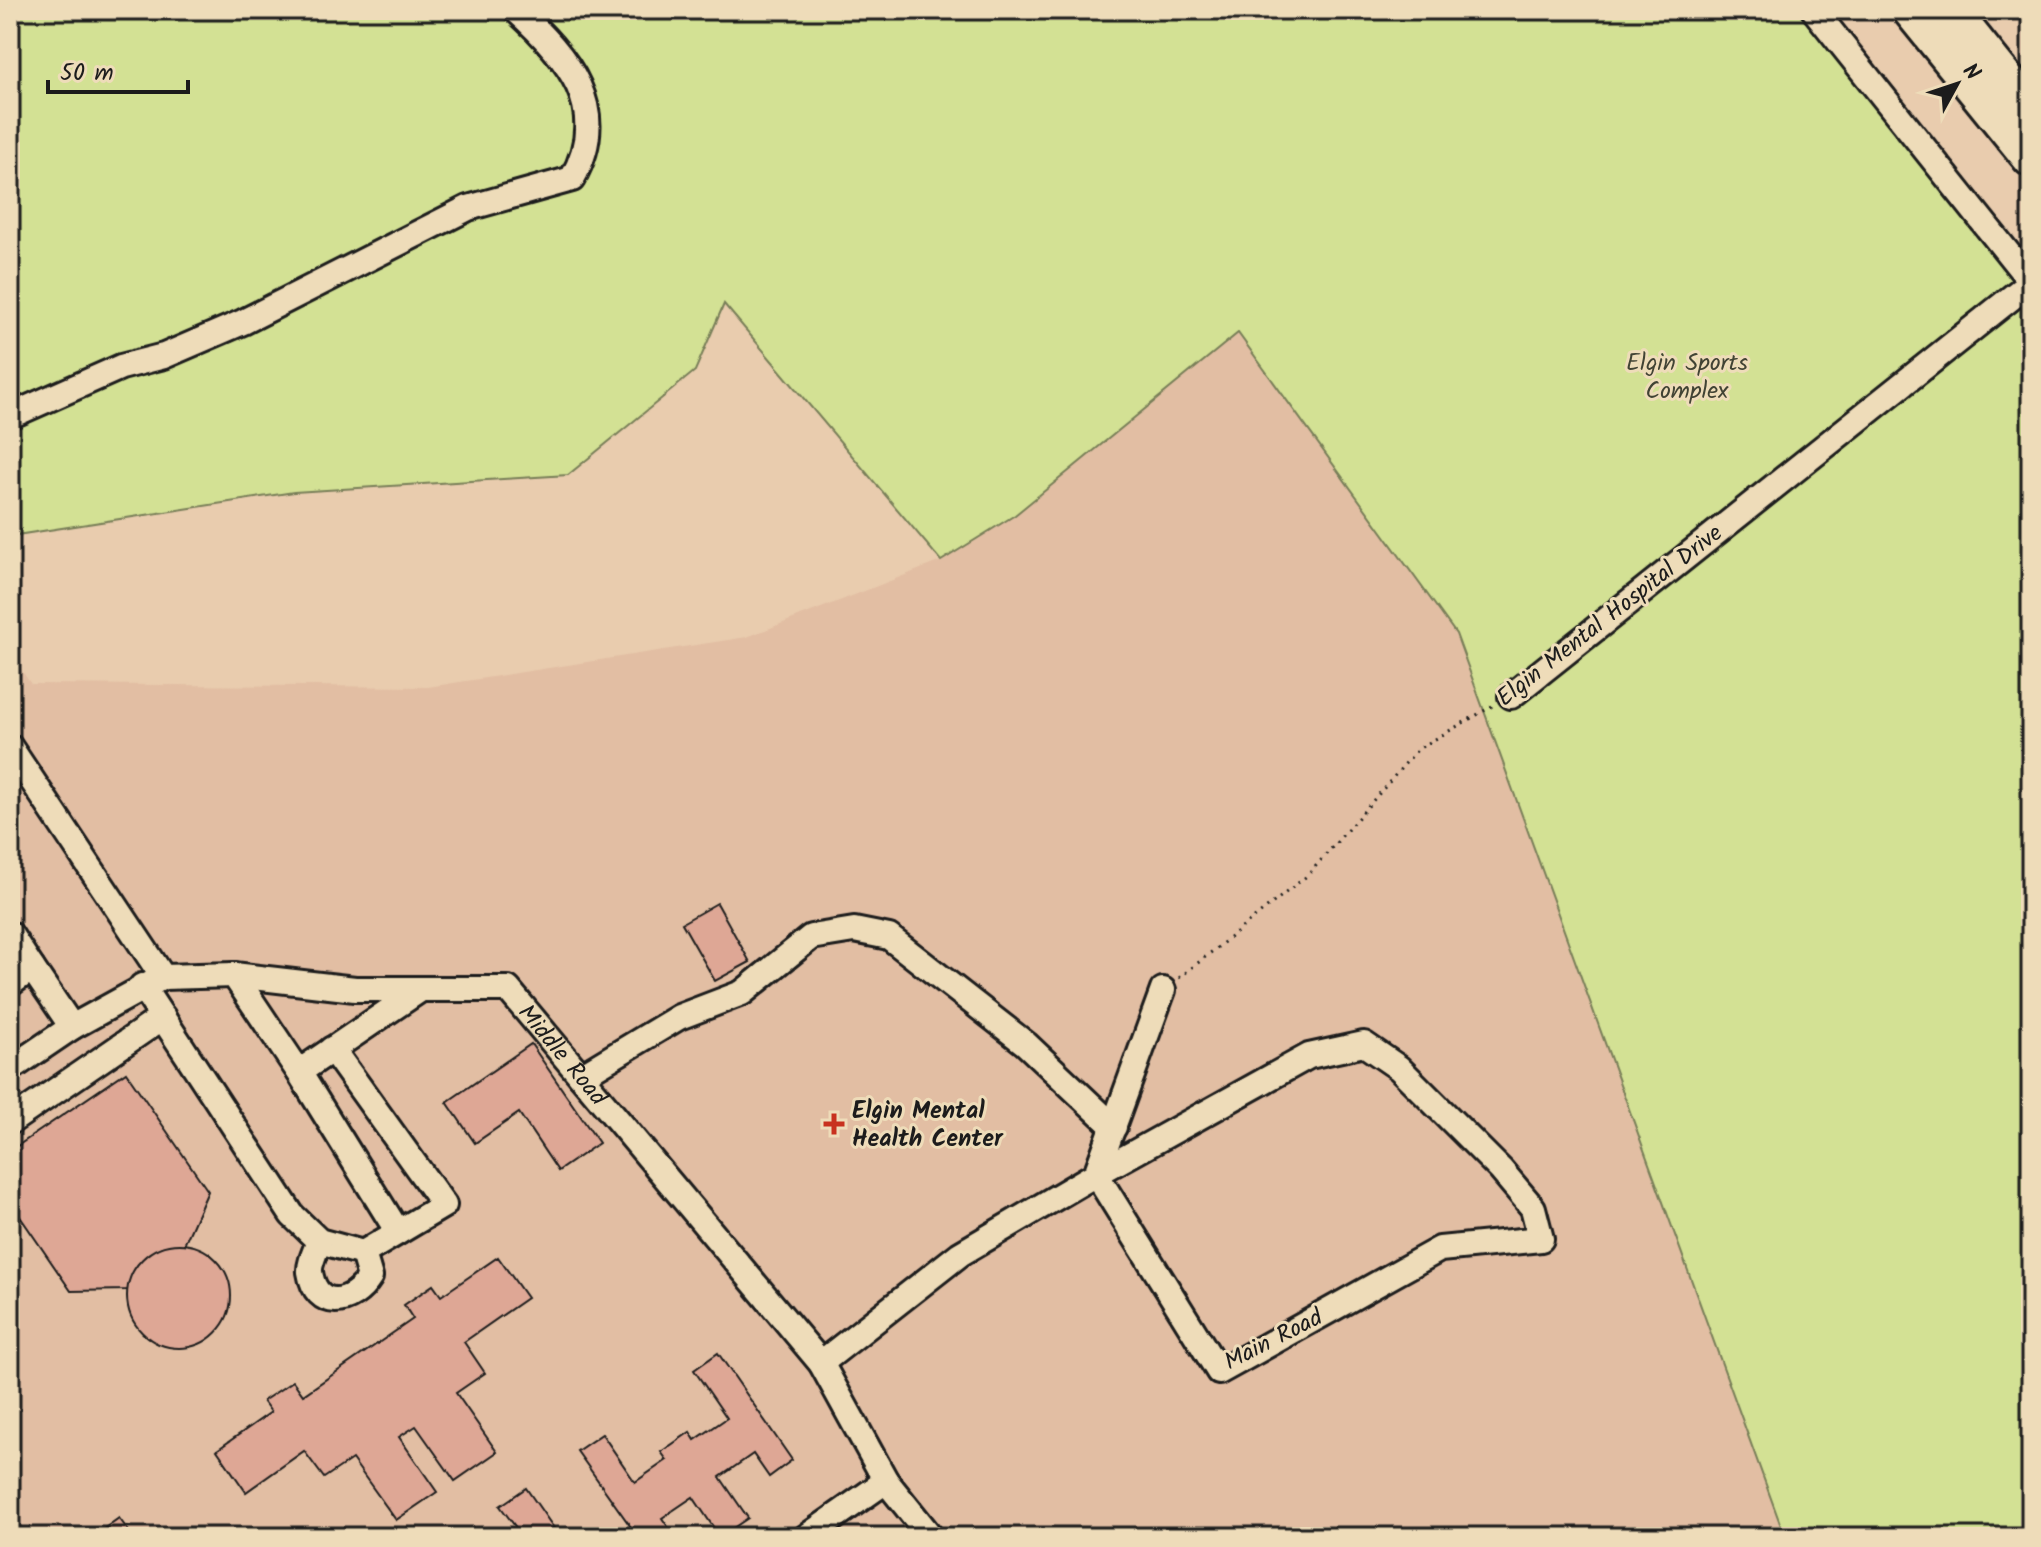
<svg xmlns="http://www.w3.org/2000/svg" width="2041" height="1547" viewBox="0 0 2041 1547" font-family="Kalam,sans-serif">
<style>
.built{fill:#e2bea3}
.green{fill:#d3e194;stroke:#787e58;stroke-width:2}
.building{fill:#dea795;stroke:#1c1c1c;stroke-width:2}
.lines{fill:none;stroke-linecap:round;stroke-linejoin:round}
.minor-casing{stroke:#1c1c1c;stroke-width:30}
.highway-casing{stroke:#1c1c1c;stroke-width:42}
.path{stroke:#1c1c1c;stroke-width:3;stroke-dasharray:2 6;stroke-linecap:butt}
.minor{stroke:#eedcb9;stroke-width:24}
.highway{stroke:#eedcb9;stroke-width:36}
.poi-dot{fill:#c8321e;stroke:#eedcb9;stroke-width:3}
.labels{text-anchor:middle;stroke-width:6;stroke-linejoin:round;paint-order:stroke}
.park-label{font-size:24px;fill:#414334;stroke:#eedcb9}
.street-label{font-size:24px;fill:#1c1c1c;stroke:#eedcb9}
.poi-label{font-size:24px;font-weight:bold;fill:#1c1c1c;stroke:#eedcb9;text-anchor:start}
</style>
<rect width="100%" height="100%" fill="#e9ccae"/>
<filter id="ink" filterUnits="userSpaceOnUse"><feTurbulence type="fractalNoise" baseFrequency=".0125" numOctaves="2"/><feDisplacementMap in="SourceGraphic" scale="16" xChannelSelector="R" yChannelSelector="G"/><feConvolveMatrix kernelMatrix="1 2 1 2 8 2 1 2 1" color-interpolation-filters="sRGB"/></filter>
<g filter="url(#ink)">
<!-- built -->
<path class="built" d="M 1238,333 L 1511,696 L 1799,1537 L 10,1537 L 10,654 L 31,684 L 428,687 L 747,637 L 941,561 L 1015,515 Z"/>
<!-- green -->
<path class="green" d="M 10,10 L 1829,10 L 2031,264 L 2031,1537 L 1785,1537 L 1456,634 L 1238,333 L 1015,515 L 941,561 L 724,304 L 695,371 L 568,475 L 294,492 L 10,536 Z"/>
<!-- building -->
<g class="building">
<path d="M 717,903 L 750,962 L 715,981 L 682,923 Z"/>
<path d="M 531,1044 L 599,1143 L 558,1171 L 519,1113 L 475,1143 L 447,1102 Z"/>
<path d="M 126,1072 L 208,1191 L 184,1245 L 162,1247 L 145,1257 L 133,1272 L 128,1290 L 71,1291 L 10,1202 L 10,1151 Z"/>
<circle cx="179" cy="1296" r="52"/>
<path d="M 498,1257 L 527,1298 L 464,1342 L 485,1373 L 456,1393 L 497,1452 L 455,1481 L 416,1426 L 399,1437 L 437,1492 L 396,1520 L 352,1459 L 324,1478 L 304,1451 L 246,1492 L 217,1450 L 271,1412 L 263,1401 L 293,1381 L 303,1395 L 413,1319 L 404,1305 L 433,1285 L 441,1296 Z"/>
<path d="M 718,1353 L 792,1460 L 769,1477 L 753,1454 L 720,1477 L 748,1518 L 720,1537 L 693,1497 L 662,1518 L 675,1537 L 638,1537 L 577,1451 L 602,1434 L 635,1482 L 667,1460 L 661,1452 L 690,1432 L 695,1440 L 727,1418 L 694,1370 Z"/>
<path d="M 526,1488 L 560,1537 L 523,1537 L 500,1506 Z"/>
<path d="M 119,1518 L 133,1537 L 96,1537 L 95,1535 Z"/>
</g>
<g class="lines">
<!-- minor casing -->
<g class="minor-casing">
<g id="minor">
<path d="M 10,416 L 121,367 L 164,356 L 243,322 L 468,208 L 572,179 C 612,109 568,57 516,10"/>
<path d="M 1511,696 L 2031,282 L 1814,10"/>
<path d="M 10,747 L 163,977"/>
<path d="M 10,934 L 32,968 L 10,984"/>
<path d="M 32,968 L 72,1027"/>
<path d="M 234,975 L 299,1072 L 421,989"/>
<path d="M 142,986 L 292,1215 L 319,1241 L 363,1253 L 444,1205 L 332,1049"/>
<path d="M 1364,1044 L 1399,1068 L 1501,1170 L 1533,1208 L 1541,1239 L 1440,1249 L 1219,1372 L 1096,1174 L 1309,1056 Z"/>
<path id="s1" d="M 10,1069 L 72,1027 L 163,977 L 234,975 L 355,989 L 508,989 L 821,1363 L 886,1481 L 931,1537"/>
<path d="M 299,1072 L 398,1232"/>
<path d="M 581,1076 L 679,1017 L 742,993 L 811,937 L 854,930 L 889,937 L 1026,1044 L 1114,1127"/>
<path d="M 10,1122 L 163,1017"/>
<path d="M 319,1241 C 316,1250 309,1264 310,1272 C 316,1311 352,1306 370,1277 L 363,1253"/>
<path d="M 821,1363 L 960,1254 L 1096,1174 L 1163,990"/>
<path d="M 806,1537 L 886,1481"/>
</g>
</g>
<!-- highway casing -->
<g class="highway-casing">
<g id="highway">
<path d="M 1911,10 L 2031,158"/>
<path d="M 1950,10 L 2031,111"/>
</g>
</g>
<!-- path -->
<path class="path" d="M 1179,978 L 1308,875 L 1418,749 L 1494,705"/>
<!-- minor -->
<use href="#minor" class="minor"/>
<!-- highway -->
<use href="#highway" class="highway"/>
</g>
</g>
<!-- markers -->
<path class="poi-dot" d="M830 1112h8v8h8v8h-8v8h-8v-8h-8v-8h8z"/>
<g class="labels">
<!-- park labels -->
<g class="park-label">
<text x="1687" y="370">Elgin Sports<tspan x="1687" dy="28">Complex</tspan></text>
</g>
<!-- street labels -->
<g class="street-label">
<text transform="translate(1609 615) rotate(-38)" y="8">Elgin Mental Hospital Drive</text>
<text dy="8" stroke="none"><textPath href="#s1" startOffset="610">Middle Road</textPath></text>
<text transform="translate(1273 1339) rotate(-27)" y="8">Main Road</text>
</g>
<!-- poi labels -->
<g class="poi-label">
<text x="852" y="1118">Elgin Mental<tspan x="852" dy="28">Health Center</tspan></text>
</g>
</g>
<!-- margin -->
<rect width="2041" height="1547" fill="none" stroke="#eedcb9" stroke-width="40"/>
<rect x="20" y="20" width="2001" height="1507" fill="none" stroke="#1c1c1c" stroke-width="3" filter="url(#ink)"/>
<!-- north arrow -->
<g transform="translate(1957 84) rotate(50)" stroke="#eedcb9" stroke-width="6" paint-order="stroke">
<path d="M0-6L14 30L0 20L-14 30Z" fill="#1c1c1c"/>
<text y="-12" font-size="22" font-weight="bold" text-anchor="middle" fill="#1c1c1c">N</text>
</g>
<!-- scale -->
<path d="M48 80v12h140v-12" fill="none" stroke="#1c1c1c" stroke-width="4"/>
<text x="60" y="80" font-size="24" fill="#1c1c1c" stroke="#eedcb9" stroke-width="6" paint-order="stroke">50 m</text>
</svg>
